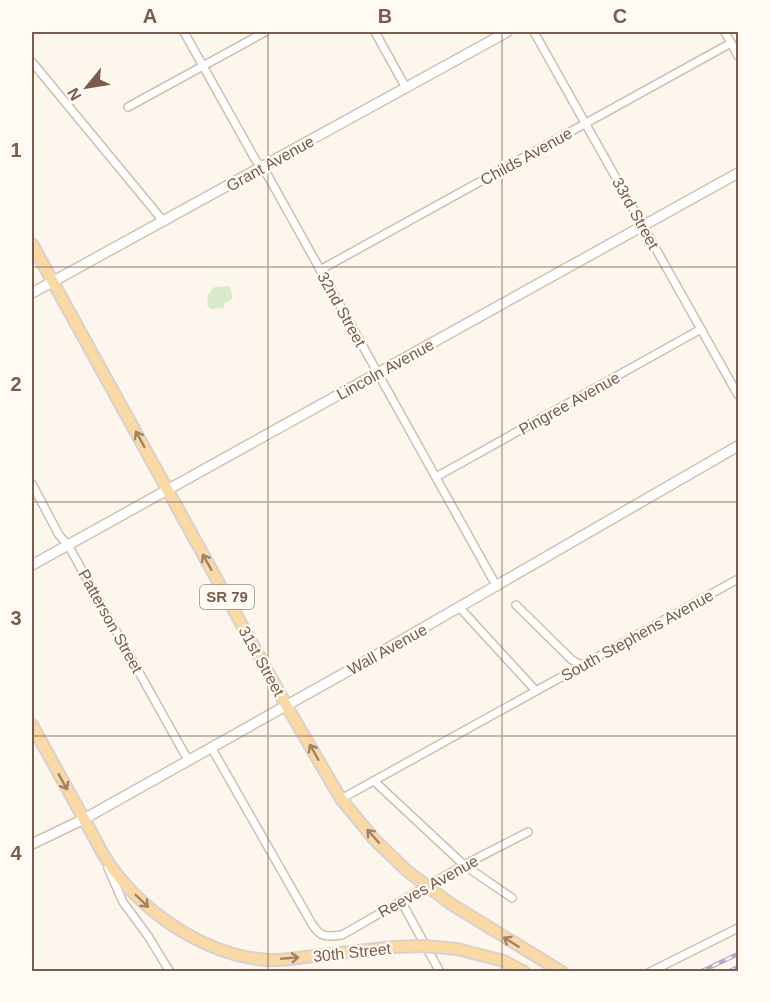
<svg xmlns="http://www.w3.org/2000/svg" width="770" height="1003" viewBox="0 0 770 1003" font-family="Arial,sans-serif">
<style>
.green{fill:#d8ecc9}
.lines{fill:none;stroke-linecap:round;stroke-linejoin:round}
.street-casing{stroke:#d1beb0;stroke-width:10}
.secondary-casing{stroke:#d6c0b0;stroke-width:12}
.primary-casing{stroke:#dad1cd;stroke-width:14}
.street{stroke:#fff;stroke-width:7}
.secondary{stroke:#fff;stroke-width:9}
.primary{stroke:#fbd9a5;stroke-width:10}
.rail-casing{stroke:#b9a8c9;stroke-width:4.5}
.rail{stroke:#fffaf3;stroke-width:2;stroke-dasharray:7;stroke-linecap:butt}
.primary-bridge-casing{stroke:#dad1cd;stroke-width:14;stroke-linecap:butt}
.primary-bridge{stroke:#fbd9a5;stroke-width:10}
.oneway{stroke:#a18267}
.grid{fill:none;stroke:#7a5c4d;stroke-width:1.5;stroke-opacity:0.55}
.labels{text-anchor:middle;stroke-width:4.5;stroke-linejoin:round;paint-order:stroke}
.shield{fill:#fffaf3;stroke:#a28b7f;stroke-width:1.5}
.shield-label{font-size:15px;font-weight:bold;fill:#7a5c4d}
.street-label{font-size:16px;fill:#7a5c4d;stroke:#fffaf3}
.neatline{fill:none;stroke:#7a5c4d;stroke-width:2}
.grid-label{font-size:20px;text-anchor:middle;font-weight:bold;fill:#7a5c4d}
</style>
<rect width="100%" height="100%" fill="#fdf6ec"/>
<!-- green -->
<path class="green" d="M 229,286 L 233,296 L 231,300 L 224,303 L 224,308 L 211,309 L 207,305 L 208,295 L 214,287 Z"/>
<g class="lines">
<!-- street casing -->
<g class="street-casing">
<g id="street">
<path d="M 184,32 L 255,159 L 268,176 L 497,587"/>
<path d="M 375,32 L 406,88"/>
<path d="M 534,32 L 738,395"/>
<path d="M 725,32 L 738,56"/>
<path d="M 32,62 L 164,222"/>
<path d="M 128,107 L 265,32"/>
<path d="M 320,270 L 731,43"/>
<path d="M 436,477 L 701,329"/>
<path d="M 32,484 L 59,535 L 68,545 L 188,760"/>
<path d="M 516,605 L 572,660 L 579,664 L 584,664"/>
<path d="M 460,608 L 536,691"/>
<path d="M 211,747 L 312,924 C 321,938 327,937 342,935 L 464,865 L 528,832"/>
<path d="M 374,781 L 464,865 L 512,898"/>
<path d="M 341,799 L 738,579"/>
<path d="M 108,868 L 123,902 L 148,936 L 170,972"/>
<path d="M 401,901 L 440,972"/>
<path d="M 650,972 L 738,928"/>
</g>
</g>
<!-- secondary casing -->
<g class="secondary-casing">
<g id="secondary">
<path d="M 32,293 L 507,32"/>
<path d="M 32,565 L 738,173"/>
<path d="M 32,844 L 84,819 L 364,662 L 738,446"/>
</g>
</g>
<!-- primary casing -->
<g class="primary-casing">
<g id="primary">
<path d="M 32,244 L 286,705 L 341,799 L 374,839 L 407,871"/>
<path d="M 32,725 L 95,839 C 124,901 199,956 269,960 C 284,961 300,957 315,956 C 341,953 367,950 393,947"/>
<path d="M 451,904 L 562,972"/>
<path d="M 457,949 L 504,961 L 524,972"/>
</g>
</g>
<!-- street -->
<use href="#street" class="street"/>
<!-- secondary -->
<use href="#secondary" class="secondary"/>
<!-- primary -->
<use href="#primary" class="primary"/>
<!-- rail casing -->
<g class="rail-casing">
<g id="rail">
<path d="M 700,972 L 738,954"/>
<path d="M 728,972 L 738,967"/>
</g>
</g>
<!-- rail -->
<use href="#rail" class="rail"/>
<!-- primary-bridge casing -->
<g class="primary-bridge-casing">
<g id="primary-bridge">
<path d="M 407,871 L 451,904"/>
<path d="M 393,947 L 423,946 L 457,949"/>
</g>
</g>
<!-- primary-bridge -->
<use href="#primary-bridge" class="primary-bridge"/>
</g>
<!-- one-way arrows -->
<defs><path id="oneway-shaft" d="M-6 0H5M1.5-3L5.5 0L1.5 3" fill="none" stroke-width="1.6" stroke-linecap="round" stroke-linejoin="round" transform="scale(1.5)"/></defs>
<g class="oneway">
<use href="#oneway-shaft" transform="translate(140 439) rotate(-119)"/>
<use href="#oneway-shaft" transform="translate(207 562) rotate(-119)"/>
<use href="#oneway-shaft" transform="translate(314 752) rotate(-120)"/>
<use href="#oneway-shaft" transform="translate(63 782) rotate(61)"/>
<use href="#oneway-shaft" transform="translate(373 836) rotate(-132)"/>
<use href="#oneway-shaft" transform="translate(142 901) rotate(44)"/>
<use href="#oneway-shaft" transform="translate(511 942) rotate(-148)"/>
<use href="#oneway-shaft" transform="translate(290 958) rotate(-5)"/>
</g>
<!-- grid -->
<path class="grid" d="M 268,32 L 268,972M 502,32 L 502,972M 32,267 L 738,267M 32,502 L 738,502M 32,736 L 738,736"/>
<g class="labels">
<!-- shield labels -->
<rect class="shield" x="200" y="585" width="54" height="24" rx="4.5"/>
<g class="shield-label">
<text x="227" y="602">SR 79</text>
</g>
<!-- street labels -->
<g class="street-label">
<text transform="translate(526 156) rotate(-29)" y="6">Childs Avenue</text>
<text transform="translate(270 163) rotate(-29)" y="6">Grant Avenue</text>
<text transform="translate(636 213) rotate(61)" y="6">33rd Street</text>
<text transform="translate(342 309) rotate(61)" y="6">32nd Street</text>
<text transform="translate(385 369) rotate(-29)" y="6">Lincoln Avenue</text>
<text transform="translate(569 403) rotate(-29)" y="6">Pingree Avenue</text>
<text transform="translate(111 621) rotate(61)" y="6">Patterson Street</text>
<text transform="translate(637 635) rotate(-29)" y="6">South Stephens Avenue</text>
<text transform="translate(387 649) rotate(-29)" y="6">Wall Avenue</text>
<text transform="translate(262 661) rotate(61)" y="6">31st Street</text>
<text transform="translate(428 886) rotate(-29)" y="6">Reeves Avenue</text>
<text transform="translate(352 952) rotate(-6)" y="6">30th Street</text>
</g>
</g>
<!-- border -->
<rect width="770" height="1003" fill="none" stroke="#fffaf3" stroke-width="66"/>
<!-- north arrow -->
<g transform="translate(87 87) rotate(240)" stroke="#fffaf3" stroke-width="4.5" paint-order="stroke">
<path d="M0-4.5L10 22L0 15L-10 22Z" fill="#7a5c4d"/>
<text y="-9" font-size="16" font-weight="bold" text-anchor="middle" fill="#7a5c4d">N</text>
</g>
<rect x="33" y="33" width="704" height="937" class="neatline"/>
<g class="grid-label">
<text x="150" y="23">A</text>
<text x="385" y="23">B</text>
<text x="620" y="23">C</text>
<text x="16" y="157">1</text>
<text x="16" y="391">2</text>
<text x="16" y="625">3</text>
<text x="16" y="860">4</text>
</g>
</svg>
